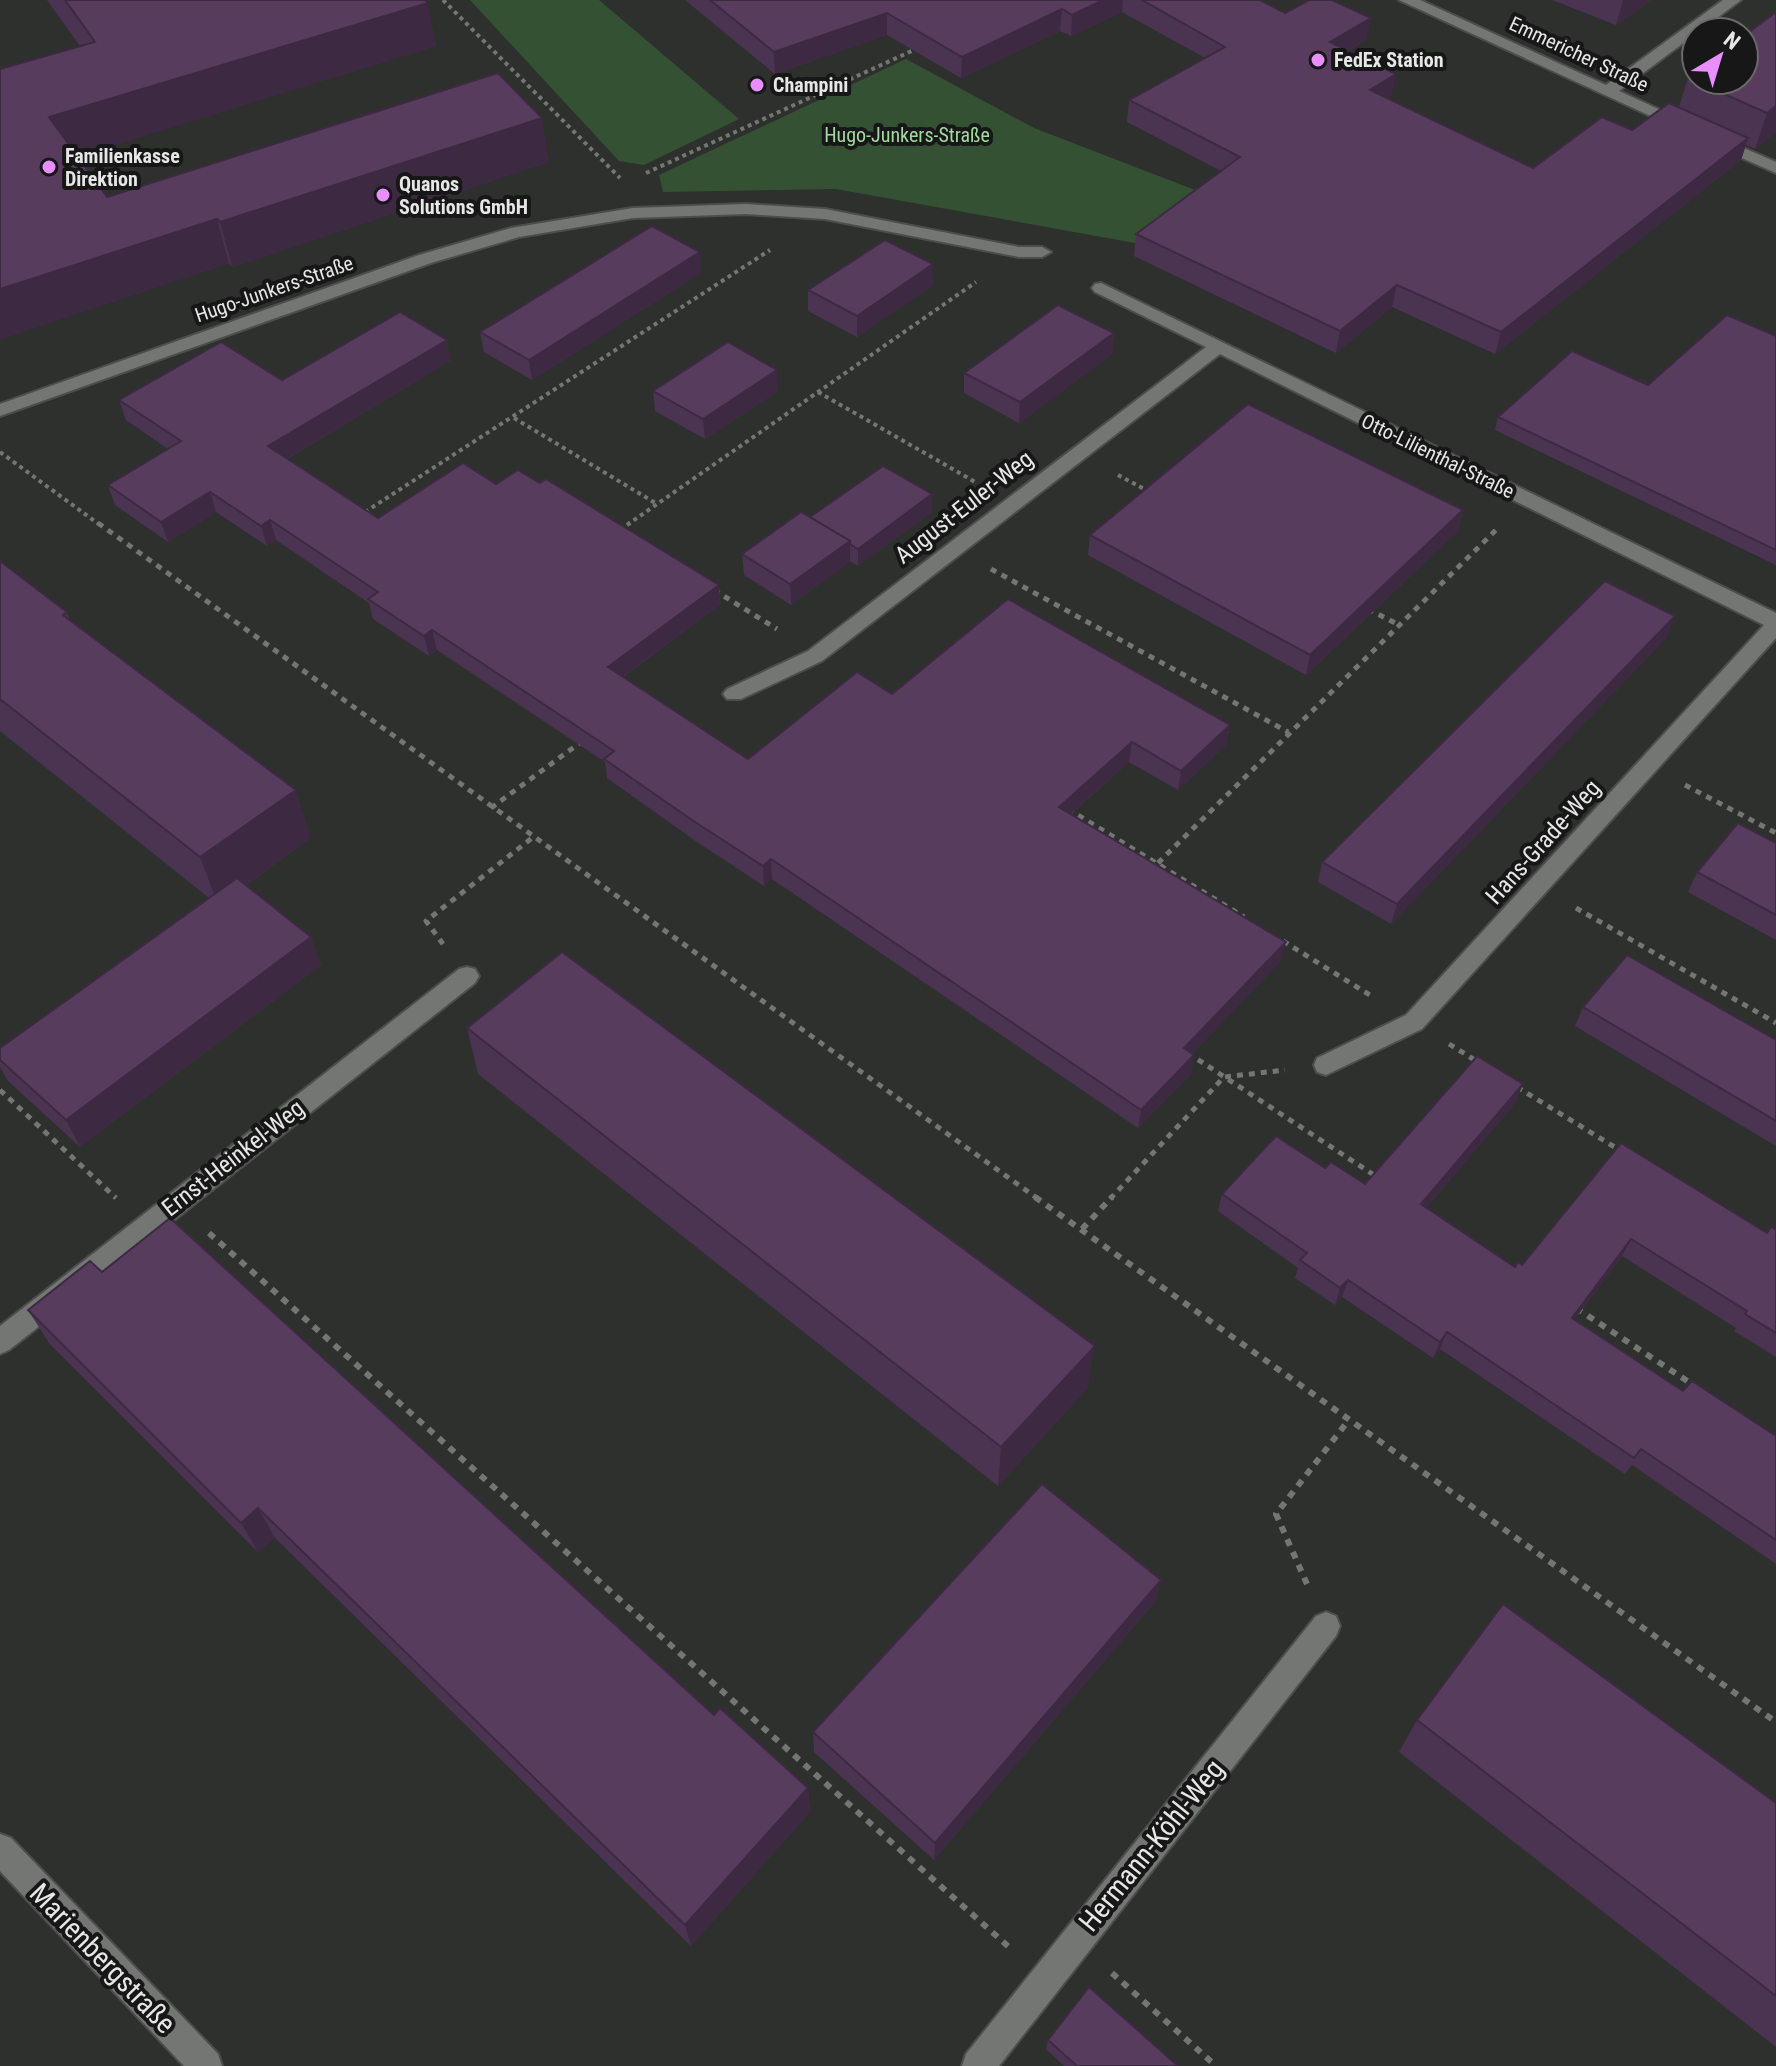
<svg xmlns="http://www.w3.org/2000/svg" width="1776" height="2066" viewBox="0 0 1776 2066" font-family="'Roboto Condensed',sans-serif">
<style>
.green{fill:#345233}
.lines{fill:none;stroke-linecap:round;stroke-linejoin:round}
.street-casing{stroke:#4b4e4b;stroke-width:4}
.secondary-casing{stroke:#4b4e4b;stroke-width:4}
.path-far2{stroke:#747674;stroke-width:4;stroke-dasharray:4 4;stroke-linecap:butt}
.path-far1{stroke:#747674;stroke-width:5;stroke-dasharray:6 6;stroke-linecap:butt}
.path{stroke:#747674;stroke-width:6;stroke-dasharray:7 7;stroke-linecap:butt}
.street{fill:#747673;fill-rule:evenodd}
.secondary{fill:#747673;fill-rule:evenodd}
.wall{fill:#4b3451}
.shaded-wall{fill:#3d2a42}
.building{fill:#573c5e;stroke:#3d2a42;stroke-width:2}
.poi-dot{fill:#e88eff;stroke:#161716;stroke-width:3}
.labels{text-anchor:middle;stroke-width:8;stroke-linejoin:round;paint-order:stroke}
.far-street-label{font-size:20px;fill:#e6e7e6;stroke:#161716}
.far-poi-label{font-size:20px;font-weight:bold;fill:#e6e7e6;stroke:#161716;text-anchor:start}
.far-park-label{font-size:20px;fill:#a3d9a1;stroke:#161716}
.street-label{font-size:24px;fill:#e6e7e6;stroke:#161716}
.near-street-label{font-size:28px;fill:#e6e7e6;stroke:#161716}
</style>
<rect width="100%" height="100%" fill="#2d302d"/>
<!-- green -->
<g class="green">
<path d="M 470,0 L 599,0 L 739,119 L 644,165 L 619,161 Z"/>
<path d="M 906,59 L 1034,128 L 1208,195 L 1135,243 L 836,189 L 663,192 L 659,175 Z"/>
</g>
<g class="lines">
<!-- street casing -->
<g class="street-casing">
<g id="street">
<path d="M 1399,0 L 1420,0 L 1606,85 L 1723,0 L 1741,0 L 1619,91 L 1689,123 L 1691,126 L 1683,131 Z"/>
<path d="M 1716,136 L 1776,162 L 1776,173 L 1710,144 L 1708,141 L 1710,138 Z"/>
<path d="M 746,204 L 825,209 L 1019,247 L 1042,247 L 1051,252 L 1042,257 L 1019,257 L 825,219 L 746,214 L 633,218 L 519,237 L 431,263 L 0,416 L 0,404 L 419,255 L 511,228 L 633,208 Z"/>
<path d="M 1101,283 L 1776,613 L 1776,638 L 1422,1029 L 1326,1075 L 1317,1072 L 1314,1065 L 1317,1058 L 1406,1015 L 1764,625 L 1220,354 L 822,661 L 741,699 L 727,699 L 723,694 L 727,689 L 808,651 L 1206,347 L 1095,292 L 1092,288 L 1095,284 Z"/>
<path d="M 467,967 L 475,969 L 479,976 L 475,983 L 9,1350 L 0,1354 L 0,1326 L 459,969 Z"/>
<path d="M 1326,1612 L 1336,1616 L 1340,1626 L 1336,1636 L 999,2066 L 962,2066 L 966,2054 L 1316,1616 Z"/>
</g>
</g>
<!-- secondary casing -->
<g class="secondary-casing">
<path id="secondary" d="M 0,1834 L 11,1838 L 218,2054 L 222,2066 L 184,2066 L 0,1871 Z"/>
</g>
<!-- path-far2 -->
<g class="path-far2">
<path d="M 443,0 L 620,178"/>
<path d="M 646,173 L 916,49"/>
<path d="M 818,392 L 977,483"/>
<path d="M 514,418 L 657,504"/>
<path d="M 0,452 L 100,525"/>
<path d="M 1118,475 L 1148,491"/>
<path d="M 365,512 L 770,250"/>
<path d="M 627,525 L 976,282"/>
</g>
<!-- path-far1 -->
<g class="path-far1">
<path d="M 98,523 L 1038,1199"/>
<path d="M 619,530 L 630,523"/>
<path d="M 991,569 L 1288,732"/>
<path d="M 714,590 L 777,629"/>
<path d="M 1368,609 L 1399,625"/>
<path d="M 1685,785 L 1776,833"/>
<path d="M 491,808 L 581,742"/>
<path d="M 1068,809 L 1244,917"/>
<path d="M 1158,863 L 1499,527"/>
<path d="M 1576,908 L 1776,1023"/>
<path d="M 1283,941 L 1373,997"/>
<path d="M 443,944 L 426,921 L 532,838"/>
<path d="M 1449,1044 L 1478,1062"/>
<path d="M 1188,1053 L 1377,1177"/>
<path d="M 1517,1087 L 1621,1151"/>
<path d="M 0,1090 L 116,1198"/>
<path d="M 1110,1199 L 1224,1077 L 1285,1070"/>
</g>
<!-- path -->
<g class="path">
<path d="M 1035,1197 L 1776,1722"/>
<path d="M 1082,1229 L 1112,1197"/>
<path d="M 209,1233 L 1010,1948"/>
<path d="M 1576,1308 L 1695,1386"/>
<path d="M 1307,1584 L 1276,1514 L 1348,1421"/>
<path d="M 1112,1973 L 1216,2066"/>
</g>
<!-- street -->
<use href="#street" class="street"/>
<!-- secondary -->
<use href="#secondary" class="secondary"/>
</g>
<!-- wall -->
<g class="wall">
<path d="M 47,0 L 425,0 L 436,46 L 77,156 L 107,197 L 542,118 L 548,162 L 232,267 L 229,263 L 0,339 L 0,69 L 80,46 Z"/>
<path d="M 685,0 L 1260,0 L 1285,13 L 1367,39 L 1348,51 L 1392,95 L 1387,98 L 1533,168 L 1632,130 L 1679,107 L 1688,78 L 1776,12 L 1776,132 L 1755,149 L 1746,145 L 1741,160 L 1495,354 L 1392,307 L 1336,353 L 1134,256 L 1136,234 L 1221,171 L 1127,122 L 1129,100 L 1205,58 L 1122,12 L 1071,36 L 1060,31 L 961,78 L 887,35 L 775,74 Z"/>
<path d="M 1552,0 L 1651,0 L 1616,25 Z"/>
<path d="M 933,264 L 933,285 L 857,337 L 808,311 L 808,290 Z"/>
<path d="M 702,272 L 532,380 L 484,352 L 480,332 Z"/>
<path d="M 1114,333 L 1112,354 L 1019,423 L 964,393 L 964,373 Z"/>
<path d="M 1776,336 L 1776,565 L 1495,430 L 1498,417 L 1648,385 Z"/>
<path d="M 451,360 L 287,459 L 378,518 L 496,484 L 540,483 L 719,585 L 720,605 L 623,677 L 748,759 L 892,694 L 1230,725 L 1226,745 L 1178,790 L 1129,762 L 1071,814 L 1281,961 L 1192,1054 L 1194,1055 L 1191,1074 L 1138,1128 L 772,879 L 764,886 L 697,842 L 607,778 L 605,762 L 437,650 L 429,656 L 373,619 L 369,603 L 276,540 L 267,546 L 216,512 L 168,542 L 115,505 L 108,485 L 168,449 L 126,420 L 119,400 Z"/>
<path d="M 653,391 L 778,391 L 705,439 L 655,411 Z"/>
<path d="M 932,494 L 932,512 L 858,566 L 850,561 L 791,605 L 744,575 L 742,554 L 810,517 Z"/>
<path d="M 1463,510 L 1458,531 L 1306,675 L 1088,555 L 1090,535 Z"/>
<path d="M 0,561 L 67,612 L 70,621 L 311,838 L 246,885 L 311,937 L 321,965 L 80,1147 L 8,1081 L 0,1067 L 0,1048 L 209,898 L 0,731 Z"/>
<path d="M 1667,637 L 1391,924 L 1318,882 L 1322,862 Z"/>
<path d="M 1776,843 L 1776,940 L 1688,892 L 1697,872 Z"/>
<path d="M 1583,1007 L 1776,1040 L 1776,1146 L 1575,1026 Z"/>
<path d="M 467,1028 L 1088,1387 L 998,1486 L 478,1074 Z"/>
<path d="M 1516,1102 L 1427,1207 L 1515,1267 L 1522,1265 L 1621,1143 L 1767,1233 L 1776,1230 L 1776,1357 L 1734,1331 L 1736,1328 L 1622,1256 L 1574,1320 L 1683,1391 L 1776,1436 L 1776,1564 L 1632,1465 L 1625,1474 L 1440,1349 L 1433,1358 L 1342,1297 L 1335,1305 L 1295,1278 L 1298,1268 L 1218,1211 L 1222,1194 L 1325,1168 L 1365,1184 Z"/>
<path d="M 102,1272 L 714,1715 L 808,1788 L 810,1812 L 691,1946 L 275,1538 L 258,1552 L 49,1343 L 28,1310 Z"/>
<path d="M 1156,1601 L 934,1860 L 814,1752 L 813,1732 Z"/>
<path d="M 1417,1720 L 1776,1803 L 1776,2047 L 1399,1752 Z"/>
<path d="M 1048,2040 L 1178,2066 L 1064,2066 L 1046,2049 Z"/>
</g>
<!-- shaded-wall -->
<g class="shaded-wall">
<path d="M 1103,0 L 1123,0 L 1122,12 L 1071,36 L 1072,15 Z"/>
<path d="M 1623,0 L 1651,0 L 1616,25 Z"/>
<path d="M 428,3 L 436,46 L 63,161 L 49,117 Z"/>
<path d="M 1062,9 L 1060,31 L 961,78 L 962,57 Z"/>
<path d="M 887,13 L 887,35 L 775,74 L 774,52 Z"/>
<path d="M 1371,18 L 1367,39 L 1326,64 L 1330,42 Z"/>
<path d="M 1396,74 L 1392,95 L 1366,111 L 1370,90 Z"/>
<path d="M 1776,106 L 1776,132 L 1755,149 L 1767,113 Z"/>
<path d="M 542,118 L 548,162 L 232,267 L 220,222 Z"/>
<path d="M 1748,138 L 1741,160 L 1495,354 L 1501,332 Z"/>
<path d="M 217,219 L 229,263 L 0,339 L 0,289 Z"/>
<path d="M 700,252 L 702,272 L 532,380 L 529,360 Z"/>
<path d="M 933,264 L 933,285 L 857,337 L 857,316 Z"/>
<path d="M 1397,285 L 1392,307 L 1336,353 L 1340,331 Z"/>
<path d="M 1114,333 L 1112,354 L 1019,423 L 1020,402 Z"/>
<path d="M 447,340 L 451,360 L 273,467 L 268,446 Z"/>
<path d="M 777,370 L 778,391 L 705,439 L 703,419 Z"/>
<path d="M 210,492 L 216,512 L 168,542 L 161,522 Z"/>
<path d="M 932,494 L 932,512 L 858,566 L 858,549 Z"/>
<path d="M 1463,510 L 1458,531 L 1306,675 L 1310,655 Z"/>
<path d="M 270,520 L 276,540 L 267,546 L 261,526 Z"/>
<path d="M 850,541 L 850,562 L 791,605 L 790,584 Z"/>
<path d="M 719,585 L 720,605 L 610,686 L 608,667 Z"/>
<path d="M 1675,616 L 1667,637 L 1391,924 L 1397,904 Z"/>
<path d="M 432,630 L 437,650 L 429,656 L 424,636 Z"/>
<path d="M 1230,725 L 1226,745 L 1178,790 L 1181,771 Z"/>
<path d="M 1132,742 L 1129,762 L 1057,826 L 1059,807 Z"/>
<path d="M 296,790 L 311,838 L 218,905 L 200,857 Z"/>
<path d="M 771,859 L 772,879 L 764,886 L 763,866 Z"/>
<path d="M 311,937 L 321,965 L 80,1147 L 66,1120 Z"/>
<path d="M 1286,942 L 1281,961 L 1180,1067 L 1184,1048 Z"/>
<path d="M 1194,1055 L 1191,1074 L 1138,1128 L 1141,1110 Z"/>
<path d="M 1523,1084 L 1516,1102 L 1415,1221 L 1421,1204 Z"/>
<path d="M 1631,1239 L 1622,1256 L 1563,1335 L 1572,1318 Z"/>
<path d="M 1348,1280 L 1342,1297 L 1335,1305 L 1340,1288 Z"/>
<path d="M 1447,1332 L 1440,1349 L 1433,1358 L 1440,1342 Z"/>
<path d="M 1095,1346 L 1088,1387 L 998,1486 L 1001,1447 Z"/>
<path d="M 258,1508 L 275,1538 L 258,1552 L 241,1523 Z"/>
<path d="M 1161,1580 L 1156,1601 L 934,1860 L 935,1843 Z"/>
<path d="M 808,1788 L 810,1812 L 691,1946 L 685,1925 Z"/>
</g>
<!-- building -->
<g class="building">
<path d="M 65,0 L 425,0 L 428,3 L 49,117 L 107,197 L 498,73 L 542,118 L 220,222 L 217,219 L 0,289 L 0,69 L 95,42 Z"/>
<path d="M 710,0 L 1103,0 L 1072,15 L 1062,9 L 962,57 L 887,13 L 774,52 Z"/>
<path d="M 1142,0 L 1260,0 L 1285,13 L 1309,0 L 1332,0 L 1371,18 L 1330,42 L 1396,74 L 1370,90 L 1533,168 L 1602,117 L 1632,130 L 1669,103 L 1748,138 L 1501,332 L 1397,285 L 1340,331 L 1136,234 L 1240,157 L 1129,100 L 1225,47 Z"/>
<path d="M 1776,12 L 1776,106 L 1767,113 L 1688,78 L 1696,71 L 1696,80 L 1744,80 L 1744,36 Z"/>
<path d="M 652,226 L 700,252 L 529,360 L 480,332 Z"/>
<path d="M 885,240 L 933,264 L 857,316 L 808,290 Z"/>
<path d="M 1058,305 L 1114,333 L 1020,402 L 964,373 Z"/>
<path d="M 400,312 L 447,340 L 268,446 L 378,518 L 463,463 L 496,484 L 518,470 L 540,483 L 546,479 L 719,585 L 608,667 L 748,759 L 857,672 L 892,694 L 1008,599 L 1230,725 L 1181,771 L 1132,742 L 1059,807 L 1286,942 L 1184,1048 L 1194,1055 L 1141,1110 L 771,859 L 763,866 L 695,822 L 604,759 L 614,751 L 432,630 L 424,636 L 368,599 L 378,592 L 270,520 L 261,526 L 210,492 L 161,522 L 108,485 L 181,441 L 119,400 L 221,342 L 282,380 Z"/>
<path d="M 1727,315 L 1776,336 L 1776,550 L 1498,417 L 1572,351 L 1648,385 Z"/>
<path d="M 728,342 L 777,370 L 703,419 L 653,391 Z"/>
<path d="M 1248,404 L 1463,510 L 1310,655 L 1090,535 Z"/>
<path d="M 883,466 L 932,494 L 858,549 L 850,544 L 850,541 L 810,517 Z"/>
<path d="M 801,512 L 850,541 L 790,584 L 742,554 Z"/>
<path d="M 0,561 L 67,612 L 63,615 L 296,790 L 200,857 L 0,699 Z"/>
<path d="M 1605,581 L 1675,616 L 1397,904 L 1322,862 Z"/>
<path d="M 1738,823 L 1776,843 L 1776,915 L 1697,872 Z"/>
<path d="M 237,878 L 311,937 L 66,1120 L 0,1060 L 0,1048 Z"/>
<path d="M 562,952 L 1095,1346 L 1001,1447 L 467,1028 Z"/>
<path d="M 1627,955 L 1776,1040 L 1776,1121 L 1583,1007 Z"/>
<path d="M 1477,1056 L 1523,1084 L 1421,1204 L 1515,1267 L 1518,1262 L 1522,1265 L 1621,1143 L 1767,1233 L 1771,1227 L 1776,1230 L 1776,1333 L 1745,1314 L 1747,1311 L 1631,1239 L 1572,1318 L 1683,1391 L 1692,1381 L 1776,1436 L 1776,1540 L 1641,1449 L 1634,1458 L 1447,1332 L 1440,1342 L 1348,1280 L 1340,1288 L 1300,1260 L 1307,1253 L 1222,1194 L 1276,1136 L 1325,1168 L 1331,1162 L 1365,1184 Z"/>
<path d="M 170,1218 L 714,1715 L 720,1708 L 808,1788 L 685,1925 L 258,1508 L 241,1523 L 28,1310 L 90,1261 L 102,1272 Z"/>
<path d="M 1042,1484 L 1161,1580 L 935,1843 L 813,1732 Z"/>
<path d="M 1503,1604 L 1776,1803 L 1776,1996 L 1417,1720 Z"/>
<path d="M 1089,1987 L 1178,2066 L 1077,2066 L 1048,2040 Z"/>
</g>
<!-- markers -->
<g class="poi-dot">
<circle cx="1318" cy="60" r="8"/>
<circle cx="757" cy="85" r="8"/>
<circle cx="49" cy="167" r="8"/>
<circle cx="383" cy="195" r="8"/>
</g>
<g class="labels">
<!-- far-street labels -->
<g class="far-street-label">
<text transform="translate(1579 54) rotate(25)" y="7">Emmericher Straße</text>
<text transform="translate(274 289) rotate(-19)" y="7">Hugo-Junkers-Straße</text>
<text transform="translate(1438 456) rotate(26)" y="7">Otto-Lilienthal-Straße</text>
</g>
<!-- far-poi labels -->
<g class="far-poi-label">
<text x="1334" y="67">FedEx Station</text>
<text x="773" y="92">Champini</text>
<text x="65" y="163">Familienkasse<tspan x="65" dy="23">Direktion</tspan></text>
<text x="399" y="191">Quanos<tspan x="399" dy="23">Solutions GmbH</tspan></text>
</g>
<!-- far-park labels -->
<g class="far-park-label">
<text x="907" y="142">Hugo-Junkers-Straße</text>
</g>
<!-- street labels -->
<g class="street-label">
<text transform="translate(964 507) rotate(-38)" y="8">August-Euler-Weg</text>
<text transform="translate(1543 842) rotate(-48)" y="8">Hans-Grade-Weg</text>
<text transform="translate(233 1158) rotate(-38)" y="8">Ernst-Heinkel-Weg</text>
</g>
<!-- near-street labels -->
<g class="near-street-label">
<text transform="translate(1151 1845) rotate(-51)" y="10">Hermann-Köhl-Weg</text>
<text transform="translate(103 1958) rotate(46)" y="10">Marienbergstraße</text>
</g>
</g>
<!-- north arrow -->
<g transform="translate(1720 56) rotate(38)"><circle r="38" fill="#161716" stroke="#696a69" stroke-width="2"/>
<path d="M0-6L14 30L0 20L-14 30Z" fill="#e88eff"/>
<text y="-12" font-size="22" font-weight="bold" text-anchor="middle" fill="#e6e7e6">N</text>
</g>
</svg>
